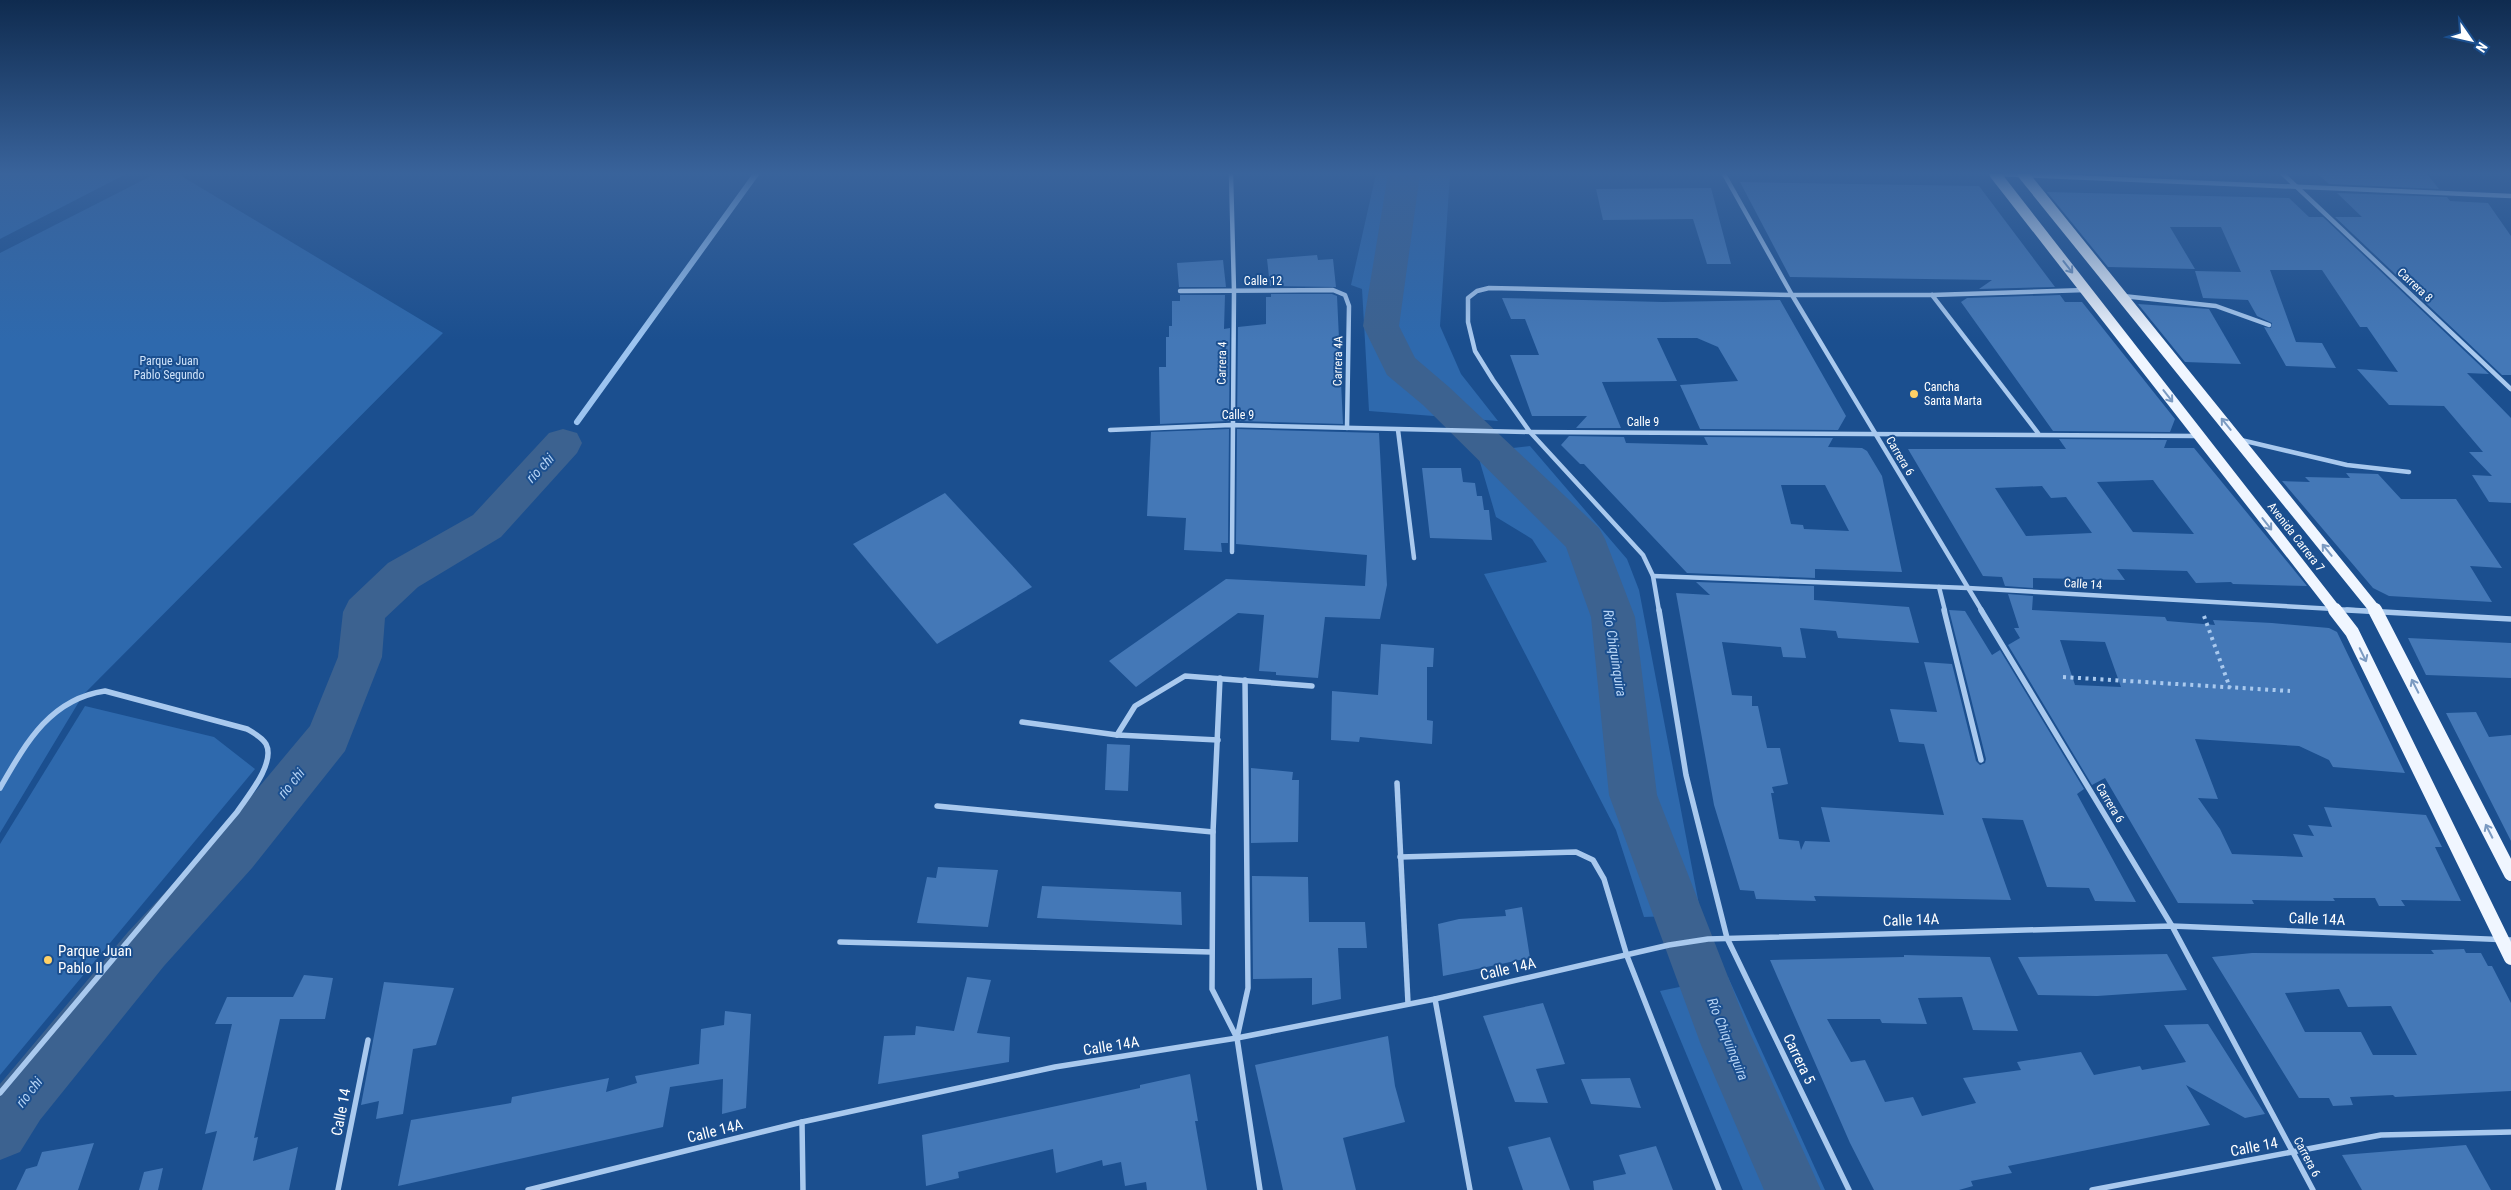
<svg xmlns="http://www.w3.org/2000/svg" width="2511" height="1190" viewBox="0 0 2511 1190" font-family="'Roboto Condensed',sans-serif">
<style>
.green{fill:#2e69ad}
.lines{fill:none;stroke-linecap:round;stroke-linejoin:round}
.stream{stroke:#9cc4f0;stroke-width:6}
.river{fill:#3c6290;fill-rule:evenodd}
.building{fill:#4478b7;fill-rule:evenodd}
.path{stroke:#a9c9ee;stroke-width:4;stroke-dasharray:3 4.5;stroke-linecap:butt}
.minor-far1{stroke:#a9c9ee;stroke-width:4.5}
.minor{stroke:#a9c9ee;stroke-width:5.5}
.primary-far1{stroke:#f0f6ff;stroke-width:11}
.primary{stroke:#f0f6ff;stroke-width:14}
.oneway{stroke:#7b9ac1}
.poi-dot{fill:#ffd166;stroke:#1b4f8f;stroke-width:2}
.labels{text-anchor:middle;stroke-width:4;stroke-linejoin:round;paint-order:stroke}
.street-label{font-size:12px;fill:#fff;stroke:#1b4f8f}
.park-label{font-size:12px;fill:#cfe3fa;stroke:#1b4f8f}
.poi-label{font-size:12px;fill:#fff;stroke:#1b4f8f;text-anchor:start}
.water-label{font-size:14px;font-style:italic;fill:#b5d3f5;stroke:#1b4f8f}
.near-street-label{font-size:15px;fill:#fff;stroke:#1b4f8f}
.near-poi-label{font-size:15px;fill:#fff;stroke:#1b4f8f;text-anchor:start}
</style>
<rect width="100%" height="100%" fill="#1b4f8f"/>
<!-- green -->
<g class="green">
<path d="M 0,174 L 126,174 L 0,239 Z"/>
<path d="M 155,174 L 178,174 L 443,333 L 83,695 L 0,833 L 0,253 Z"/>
<path d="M 1376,174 L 1450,174 L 1440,326 L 1461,374 L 1498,421 L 1369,411 L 1362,289 L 1351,285 Z"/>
<path d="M 1530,446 L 1627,559 L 1639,590 L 1701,915 L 1644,917 L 1616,830 L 1484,574 L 1547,562 L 1532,539 L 1496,517 L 1477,452 Z"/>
<path d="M 85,706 L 214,737 L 255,769 L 0,1075 L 0,844 Z"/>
<path d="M 1728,977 L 1825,1190 L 1743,1190 L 1660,991 Z"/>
</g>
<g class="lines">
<!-- stream -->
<path class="stream" d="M 577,422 L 756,174"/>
<!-- river -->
<g class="river">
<path d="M 1388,174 L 1420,174 L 1399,326 L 1415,358 L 1449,387 L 1599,528 L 1605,539 L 1635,617 L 1657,795 L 1750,1033 L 1821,1190 L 1764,1190 L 1701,1045 L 1609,795 L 1591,617 L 1566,547 L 1423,405 L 1387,375 L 1363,326 Z"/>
<path d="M 563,429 L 577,433 L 582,443 L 577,453 L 501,537 L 418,587 L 385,618 L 382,657 L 345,751 L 252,868 L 164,966 L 40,1120 L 20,1152 L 0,1160 L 0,1084 L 128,932 L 218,836 L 310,726 L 338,657 L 343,612 L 349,600 L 388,563 L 473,515 L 549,433 Z"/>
</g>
</g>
<!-- building -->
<g class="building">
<path d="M 2318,174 L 2427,174 L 2439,189 L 2329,184 Z"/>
<path d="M 1740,182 L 1979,186 L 2055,287 L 1979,289 L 1992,280 L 1790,277 Z"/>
<path d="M 1711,188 L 1731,264 L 1707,264 L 1693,219 L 1603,220 L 1596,189 Z"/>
<path d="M 2047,192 L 2289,198 L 2309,217 L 2323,217 L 2489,374 L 2467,373 L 2511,418 L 2511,503 L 2489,502 L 2472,475 L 2492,476 L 2469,452 L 2483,452 L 2444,406 L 2389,405 L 2357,369 L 2398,372 L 2367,327 L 2360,327 L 2322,270 L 2270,270 L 2296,342 L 2322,343 L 2336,368 L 2286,366 L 2264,327 L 2271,328 L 2272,323 L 2257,316 L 2248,300 L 2203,298 L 2195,271 L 2241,272 L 2221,227 L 2170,227 L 2195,269 L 2108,267 Z"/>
<path d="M 2337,193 L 2447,197 L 2450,201 L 2488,203 L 2511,236 L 2511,375 L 2502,375 L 2335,217 L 2362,217 Z"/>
<path d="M 1317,255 L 1318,260 L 1333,259 L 1336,287 L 1270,286 L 1267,259 Z"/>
<path d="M 1223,260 L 1226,287 L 1179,287 L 1177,263 Z"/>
<path d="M 1271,294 L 1332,294 L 1337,296 L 1343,424 L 1237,421 L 1238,327 L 1266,324 L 1266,297 L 1271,297 Z"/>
<path d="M 1180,295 L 1225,295 L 1224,329 L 1230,328 L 1229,421 L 1160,424 L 1159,367 L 1166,367 L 1166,337 L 1169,337 L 1169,326 L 1172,326 L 1172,301 L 1180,301 Z"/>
<path d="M 2060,295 L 2065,302 L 2082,302 L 2175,419 L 2170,432 L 2053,431 L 1961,302 L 1967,298 Z"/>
<path d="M 1502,298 L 1663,302 L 1780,300 L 1846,416 L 1838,430 L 1700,429 L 1680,385 L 1738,381 L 1718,347 L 1697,338 L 1657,338 L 1677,381 L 1602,382 L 1621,428 L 1576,428 L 1587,416 L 1532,416 L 1510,355 L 1539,355 L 1525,319 L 1511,319 Z"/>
<path d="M 2138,304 L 2209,309 L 2241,364 L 2185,362 Z"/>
<path d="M 1229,429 L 1228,543 L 1221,543 L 1222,552 L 1184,550 L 1186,518 L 1147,516 L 1151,432 Z"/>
<path d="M 1237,429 L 1379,433 L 1387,585 L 1380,619 L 1325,617 L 1318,678 L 1276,675 L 1276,672 L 1259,671 L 1264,615 L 1238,613 L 1136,687 L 1109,661 L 1226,579 L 1365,586 L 1367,555 L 1236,544 Z"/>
<path d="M 1569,436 L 1624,437 L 1626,443 L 1708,445 L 1704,437 L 1833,438 L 1828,447 L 1862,448 L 1867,451 L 1882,476 L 1902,572 L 1815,569 L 1815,578 L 1687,573 L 1584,464 L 1580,464 L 1561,445 ZM 1781,485 L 1825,485 L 1849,531 L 1804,529 L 1803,525 L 1791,524 Z"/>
<path d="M 2059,439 L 2167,440 L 2164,448 L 2194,448 L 2307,586 L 2233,584 L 2231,582 L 2196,583 L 2187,571 L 2117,569 L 2125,580 L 2033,578 L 2033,588 L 2005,586 L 2002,577 L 1983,576 L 1908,449 L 2066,449 ZM 2153,480 L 2158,487 L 2194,534 L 2133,532 L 2097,482 ZM 2042,486 L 2051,498 L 2066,497 L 2092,533 L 2026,536 L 1995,488 Z"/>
<path d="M 1422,468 L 1461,468 L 1463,482 L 1475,483 L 1477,496 L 1482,496 L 1484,510 L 1489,510 L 1492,540 L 1430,538 Z"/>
<path d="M 2346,473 L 2378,474 L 2401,499 L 2456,499 L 2502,568 L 2470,566 L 2492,602 L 2389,596 L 2373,588 L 2282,481 L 2310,482 L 2305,477 L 2350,478 Z"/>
<path d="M 945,493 L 1032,587 L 937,644 L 853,544 Z"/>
<path d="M 1696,582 L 1814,586 L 1814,600 L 1909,607 L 1919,643 L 1838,638 L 1836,631 L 1800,628 L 1806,658 L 1783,657 L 1781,647 L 1722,642 L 1732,695 L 1752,696 L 1752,706 L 1758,706 L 1767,748 L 1780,748 L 1788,784 L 1772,787 L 1774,793 L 1771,793 L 1779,839 L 1799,841 L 1801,850 L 1805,841 L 1830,842 L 1821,807 L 1944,815 L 1924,744 L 1899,742 L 1890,709 L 1937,712 L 1924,662 L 1952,664 L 1976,761 L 1980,765 L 1985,763 L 1986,759 L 1949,610 L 1965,611 L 1992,655 L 2000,650 L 2084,789 L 2077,794 L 2136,902 L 2095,901 L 2089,888 L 2047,887 L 2023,820 L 1982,818 L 2011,900 L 1814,896 L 1816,901 L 1756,899 L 1754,891 L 1740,890 L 1714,805 L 1676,593 L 1710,595 Z"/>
<path d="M 2008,594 L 2033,596 L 2032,610 L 2165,617 L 2167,621 L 2215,625 L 2213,620 L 2272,623 L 2329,628 L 2337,632 L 2405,773 L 2333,767 L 2329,760 L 2299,746 L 2195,739 L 2218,799 L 2198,798 L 2220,829 L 2232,854 L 2303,857 L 2293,834 L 2314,836 L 2308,825 L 2332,827 L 2324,807 L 2426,815 L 2442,847 L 2435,847 L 2461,901 L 2401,900 L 2405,906 L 2379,906 L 2375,898 L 2333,898 L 2335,901 L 2252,900 L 2254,904 L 2178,903 L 2105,778 L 2092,785 L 2008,645 L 2020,638 L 2014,628 L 2019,628 ZM 2060,640 L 2105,642 L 2121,687 L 2075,685 Z"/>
<path d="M 2408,638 L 2511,643 L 2511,678 L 2426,675 Z"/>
<path d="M 1381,644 L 1434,648 L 1433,667 L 1427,667 L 1427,720 L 1433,721 L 1432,744 L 1360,737 L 1359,742 L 1331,740 L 1332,691 L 1378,695 Z"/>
<path d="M 2476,712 L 2489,737 L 2511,735 L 2511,841 L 2446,713 Z"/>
<path d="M 1107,744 L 1130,745 L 1128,791 L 1105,790 Z"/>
<path d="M 1251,768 L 1293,772 L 1292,780 L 1299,780 L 1298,842 L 1251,843 Z"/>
<path d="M 938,867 L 998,870 L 988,927 L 917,923 L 927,877 L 936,878 Z"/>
<path d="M 1252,876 L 1308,877 L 1309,922 L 1365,922 L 1367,948 L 1338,948 L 1341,999 L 1312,1005 L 1312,978 L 1253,979 Z"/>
<path d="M 1042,886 L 1181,892 L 1182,925 L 1037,918 Z"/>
<path d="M 1522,907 L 1530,958 L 1443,976 L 1438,924 L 1459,919 L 1506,916 L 1505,910 Z"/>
<path d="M 2464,949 L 2466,953 L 2481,953 L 2488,966 L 2492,966 L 2511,1003 L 2511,1091 L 2395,1097 L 2393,1095 L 2350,1097 L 2353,1105 L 2333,1106 L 2329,1098 L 2299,1098 L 2212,957 L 2252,953 L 2434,954 L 2431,950 ZM 2339,989 L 2348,1007 L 2391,1006 L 2417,1055 L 2373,1055 L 2361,1032 L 2305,1032 L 2285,993 Z"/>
<path d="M 2167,954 L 2187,990 L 2097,996 L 2038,995 L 2018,957 Z"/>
<path d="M 1904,955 L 1990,957 L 2018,1031 L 1973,1030 L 1962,997 L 1918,998 L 1927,1024 L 1882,1023 L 1880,1019 L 1827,1019 L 1851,1062 L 1865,1060 L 1885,1102 L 1913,1097 L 1922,1116 L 1976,1103 L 1963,1078 L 2021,1070 L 2017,1062 L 2081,1052 L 2094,1075 L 2140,1066 L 2142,1070 L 2186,1062 L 2164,1025 L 2208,1024 L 2265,1114 L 2245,1118 L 2186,1085 L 2210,1125 L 2008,1166 L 2012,1173 L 1971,1181 L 1973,1186 L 1959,1190 L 1874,1190 L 1850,1143 L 1770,960 L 1904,957 Z"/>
<path d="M 304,975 L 333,978 L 325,1019 L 280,1019 L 254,1138 L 258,1137 L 253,1161 L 298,1147 L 289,1190 L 202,1190 L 217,1131 L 205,1134 L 232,1024 L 215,1024 L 227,997 L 293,997 Z"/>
<path d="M 967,977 L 991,980 L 977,1033 L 1010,1037 L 1009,1062 L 878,1084 L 884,1036 L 915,1035 L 916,1026 L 954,1031 Z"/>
<path d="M 384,982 L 454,988 L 436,1045 L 413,1049 L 403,1114 L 376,1119 L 379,1101 L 361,1105 Z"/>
<path d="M 1543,1003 L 1565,1064 L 1536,1069 L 1548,1103 L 1515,1102 L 1483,1016 Z"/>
<path d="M 725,1011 L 751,1014 L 746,1108 L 722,1114 L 723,1079 L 670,1087 L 663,1127 L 398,1186 L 411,1120 L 511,1103 L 512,1097 L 609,1078 L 606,1092 L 637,1083 L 635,1076 L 699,1064 L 701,1029 L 724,1025 Z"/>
<path d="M 1388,1036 L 1395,1086 L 1405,1122 L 1343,1138 L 1356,1190 L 1283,1190 L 1255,1065 Z"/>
<path d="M 1190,1074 L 1198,1121 L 1195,1121 L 1207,1190 L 1147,1190 L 1146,1182 L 1125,1186 L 1121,1162 L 1103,1166 L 1102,1160 L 1056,1173 L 1053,1149 L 958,1172 L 959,1178 L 926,1186 L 922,1135 L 1140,1088 L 1140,1085 Z"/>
<path d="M 1630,1078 L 1641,1108 L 1591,1104 L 1581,1079 Z"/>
<path d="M 1550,1137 L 1570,1190 L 1523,1190 L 1508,1147 Z"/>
<path d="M 94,1143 L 78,1190 L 16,1190 L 26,1169 L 37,1166 L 42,1152 Z"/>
<path d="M 2466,1145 L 2491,1190 L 2362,1190 L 2342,1155 Z"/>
<path d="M 1656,1146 L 1673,1190 L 1594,1190 L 1593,1181 L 1626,1174 L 1619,1155 Z"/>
<path d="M 163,1168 L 158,1190 L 139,1190 L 144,1172 Z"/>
</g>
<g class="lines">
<!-- path -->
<g class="path">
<path d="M 2204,616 L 2230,688"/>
<path d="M 2063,677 L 2290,691"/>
</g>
<!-- minor-far1 -->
<g class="minor-far1">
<path d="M 1231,174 L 1234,291 L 1232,552"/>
<path d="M 1724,174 L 1792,295 L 1982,611"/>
<path d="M 1997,174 L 2511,196"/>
<path d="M 2283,174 L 2511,389"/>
<path d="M 1180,291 L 1333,290 L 1345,295 L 1349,306 L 1347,428"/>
<path d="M 1932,295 L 2038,433"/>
<path d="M 2123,296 L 2216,306 L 2269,325"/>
<path d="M 1110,430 L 1231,425 L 1530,432 L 2198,436"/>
<path d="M 1398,430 L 1414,558"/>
<path d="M 2241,440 L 2347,465 L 2409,472"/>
<path d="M 1653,576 L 1968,588 L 2369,611"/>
<path d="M 1939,587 L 1945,611"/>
<path d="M 1659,611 L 1653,576 L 1643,555 L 1530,432 L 1493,380 L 1475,351 L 1468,322 L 1468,298 L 1477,291 L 1489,288 L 1792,295 L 1932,295 L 2085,290"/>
</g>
<!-- minor -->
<g class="minor">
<path d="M 1659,610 L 1686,775 L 1727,938 L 1849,1190"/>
<path d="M 1944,610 L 1981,760"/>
<path d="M 1981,610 L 2172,926 L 2313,1190"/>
<path d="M 2347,610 L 2511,619"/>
<path d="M 1220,678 L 1213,832 L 1212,989 L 1237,1038"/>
<path d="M 1245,680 L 1248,988 L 1237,1038 L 1260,1190"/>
<path d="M 1022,722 L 1117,735 L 1218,740"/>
<path d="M 1117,735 L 1135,706 L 1185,676 L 1312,686"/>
<path d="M 1397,783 L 1408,1003"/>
<path d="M 0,788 C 26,743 50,699 105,691 L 247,729 C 254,733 262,737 266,744 C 276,763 247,797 237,812 L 0,1093"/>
<path d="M 937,806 L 1213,832"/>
<path d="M 1400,857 L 1576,852 L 1593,860 L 1604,879 L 1627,956 L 1719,1190"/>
<path d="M 840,942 L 1211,952"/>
<path d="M 1435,999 L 1470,1190"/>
<path d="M 802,1122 L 803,1190"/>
<path d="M 338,1190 L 368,1040"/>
<path d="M 528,1190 L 802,1122 L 1055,1067 L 1237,1038 L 1435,999 L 1669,945 L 1708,939 L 2172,926 L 2511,940"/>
<path d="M 2092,1190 L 2381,1135 L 2511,1132"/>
</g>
<!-- primary-far1 -->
<g class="primary-far1">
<path d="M 1995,174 L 2336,611"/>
<path d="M 2023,174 L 2376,611"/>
</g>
<!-- primary -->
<g class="primary">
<path d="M 2335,610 L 2352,632 L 2511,958"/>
<path d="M 2375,610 L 2511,874"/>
</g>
</g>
<!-- one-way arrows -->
<defs><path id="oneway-shaft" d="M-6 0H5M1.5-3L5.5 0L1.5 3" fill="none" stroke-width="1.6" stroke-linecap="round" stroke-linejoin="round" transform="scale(1.25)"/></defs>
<g class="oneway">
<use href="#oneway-shaft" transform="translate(2068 267) rotate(52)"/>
<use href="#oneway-shaft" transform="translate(2168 396) rotate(52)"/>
<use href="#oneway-shaft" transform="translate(2226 424) rotate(-129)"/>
<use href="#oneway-shaft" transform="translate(2267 524) rotate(52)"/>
<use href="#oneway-shaft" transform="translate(2327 550) rotate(-129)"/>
<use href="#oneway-shaft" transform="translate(2363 655) rotate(64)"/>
<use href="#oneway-shaft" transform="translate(2415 686) rotate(-117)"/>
<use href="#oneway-shaft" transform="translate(2489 831) rotate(-117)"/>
</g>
<!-- sky -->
<linearGradient id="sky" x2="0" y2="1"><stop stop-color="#0f2b4f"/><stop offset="0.51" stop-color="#39639b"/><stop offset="1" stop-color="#39639b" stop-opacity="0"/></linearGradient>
<rect width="2511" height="340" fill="url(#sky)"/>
<!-- markers -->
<g class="poi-dot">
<circle cx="1914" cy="394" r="5"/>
<circle cx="48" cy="960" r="5"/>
</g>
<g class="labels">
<!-- street labels -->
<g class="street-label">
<text x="1263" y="285">Calle 12</text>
<text transform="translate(2415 285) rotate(43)" y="4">Carrera 8</text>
<text transform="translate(1338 361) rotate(-89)" y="4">Carrera 4A</text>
<text transform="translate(1222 363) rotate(-89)" y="4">Carrera 4</text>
<text x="1238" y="419">Calle 9</text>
<text x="1643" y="426">Calle 9</text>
<text transform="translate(1900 456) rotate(59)" y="4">Carrera 6</text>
<text transform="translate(2296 537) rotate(52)" y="4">Avenida Carrera 7</text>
<text transform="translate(2083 584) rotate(3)" y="4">Calle 14</text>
<text transform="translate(2110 803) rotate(59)" y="4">Carrera 6</text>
<text transform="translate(2307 1157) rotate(62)" y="4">Carrera 6</text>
</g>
<!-- park labels -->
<g class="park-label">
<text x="169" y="365">Parque Juan<tspan x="169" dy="14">Pablo Segundo</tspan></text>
</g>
<!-- poi labels -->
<g class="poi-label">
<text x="1924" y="391">Cancha<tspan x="1924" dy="14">Santa Marta</tspan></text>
</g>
<!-- water labels -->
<g class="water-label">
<text transform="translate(540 468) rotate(-47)" y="5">rio chi</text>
<text transform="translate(1615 653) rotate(81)" y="5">Río Chiquinquira</text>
<text transform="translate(291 783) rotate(-51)" y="5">rio chi</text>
<text transform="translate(1728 1039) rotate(68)" y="5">Río Chiquinquira</text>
<text transform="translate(29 1092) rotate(-52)" y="5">rio chi</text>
</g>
<!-- near-street labels -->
<g class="near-street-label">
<text transform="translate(2317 919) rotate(2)" y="5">Calle 14A</text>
<text transform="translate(1911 920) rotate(-2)" y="5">Calle 14A</text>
<text transform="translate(1508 969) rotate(-13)" y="5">Calle 14A</text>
<text transform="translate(1111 1046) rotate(-9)" y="5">Calle 14A</text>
<text transform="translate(1799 1059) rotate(64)" y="5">Carrera 5</text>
<text transform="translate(341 1112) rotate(-79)" y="5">Calle 14</text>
<text transform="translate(715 1131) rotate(-14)" y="5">Calle 14A</text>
<text transform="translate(2254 1147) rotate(-11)" y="5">Calle 14</text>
</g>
<!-- near-poi labels -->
<g class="near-poi-label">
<text x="58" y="956">Parque Juan<tspan x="58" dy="17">Pablo II</tspan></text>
</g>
</g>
<!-- north arrow -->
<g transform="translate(2471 40) rotate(124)" stroke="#1b4f8f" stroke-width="4" paint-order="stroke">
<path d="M0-4L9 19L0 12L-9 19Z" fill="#ffffff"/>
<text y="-8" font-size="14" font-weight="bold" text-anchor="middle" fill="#ffffff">N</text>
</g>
</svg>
